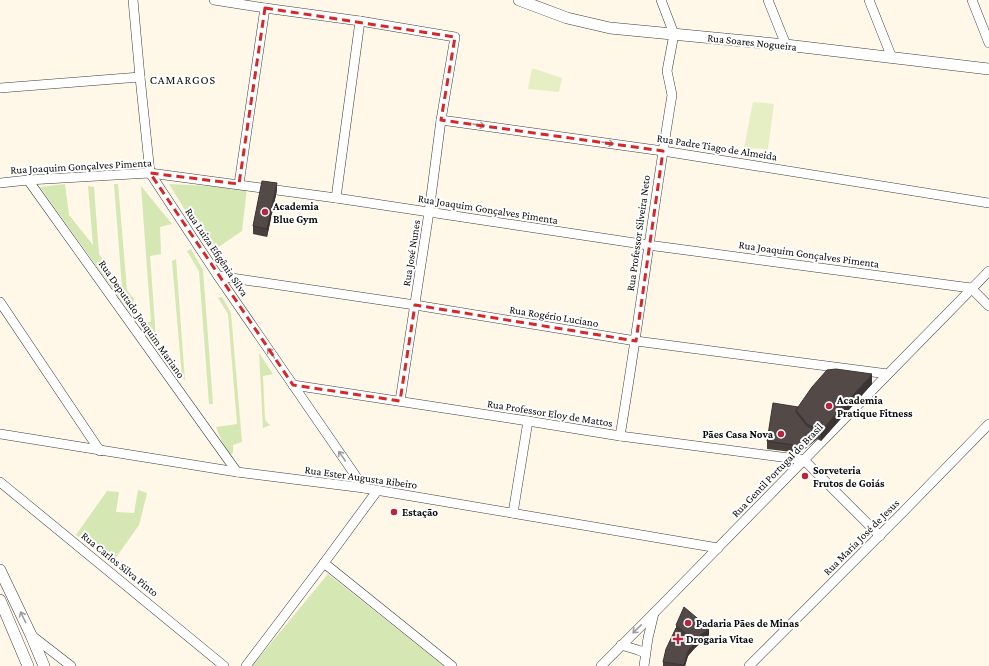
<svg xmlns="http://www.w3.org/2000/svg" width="989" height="666" viewBox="0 0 989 666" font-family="'Crimson Pro',serif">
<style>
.green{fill:#d5e7b3}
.pitch{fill:#e6efc4}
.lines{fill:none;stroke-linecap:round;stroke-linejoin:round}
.minor-casing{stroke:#3d3d3d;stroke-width:10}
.tertiary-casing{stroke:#3d3d3d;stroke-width:12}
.minor{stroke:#fff;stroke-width:9}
.tertiary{stroke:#fff;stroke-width:11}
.wall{fill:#47403d}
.shaded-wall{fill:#3a3432}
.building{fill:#534a47;stroke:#3a3432}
.oneway{stroke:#9d9d9d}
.marked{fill:none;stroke:#d62828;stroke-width:3;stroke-dasharray:8 5;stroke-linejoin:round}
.poi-dot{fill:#b8253f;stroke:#fff;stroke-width:1.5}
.labels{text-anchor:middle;stroke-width:4;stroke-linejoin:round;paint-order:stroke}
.street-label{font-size:11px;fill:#0a0a0a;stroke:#fff}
.poi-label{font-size:11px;font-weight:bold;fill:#0a0a0a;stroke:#fff;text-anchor:start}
.neighbourhood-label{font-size:12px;letter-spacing:1px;fill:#0a0a0a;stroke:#fff}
</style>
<rect width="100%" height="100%" fill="#fff7e7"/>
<!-- green -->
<g class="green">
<path d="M 65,184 L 69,215 L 93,245 L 88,186 L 94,187 L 99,254 L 122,287 L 114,184 L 118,184 L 127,290 L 134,299 L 130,313 L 40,187 Z"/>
<path d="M 169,184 L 247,188 L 242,231 L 211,252 Z"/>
<path d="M 141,186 L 172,224 L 160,227 L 161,254 L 150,256 L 156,338 L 147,342 L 139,331 L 142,322 L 151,322 Z"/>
<path d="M 191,249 L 203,270 L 213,404 L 209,404 L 199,271 L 187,251 Z"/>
<path d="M 176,259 L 185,381 L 182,377 L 172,261 Z"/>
<path d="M 222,297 L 231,313 L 242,442 L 233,445 L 233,453 L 228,456 L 216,427 L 237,424 L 228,314 L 218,298 Z"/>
<path d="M 259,353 L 273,374 L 263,376 L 265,420 L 270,425 L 263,428 Z"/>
<path d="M 138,490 L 147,493 L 139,525 L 112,563 L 76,535 L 107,491 L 119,492 L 116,512 L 134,513 Z"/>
<path d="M 328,574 L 444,666 L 252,666 Z"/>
</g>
<!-- pitch -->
<g class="pitch">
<path d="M 532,68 L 562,78 L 559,92 L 528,89 Z"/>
<path d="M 753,102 L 774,104 L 768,149 L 744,148 Z"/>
</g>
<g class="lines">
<!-- minor casing -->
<g class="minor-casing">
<g id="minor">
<path d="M 133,0 L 140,77 L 150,173 L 218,276 L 364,488"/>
<path d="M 214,0 L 265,8 L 360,21 L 455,37 L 441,120 L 429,212 L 400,401"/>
<path d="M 768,0 L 786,45"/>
<path d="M 869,0 L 892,58"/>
<path d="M 972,0 L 989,43"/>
<path d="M 0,88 L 140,77"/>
<path d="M 441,120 L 663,151 L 989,203"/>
<path d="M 28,180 L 237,472"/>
<path d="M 0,183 L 28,180 L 150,173 L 336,198 L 648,245 L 971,288"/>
<path d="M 239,184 L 265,8"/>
<path d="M 336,198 L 360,21"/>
<path d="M 218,276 L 415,305 L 636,341 L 888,374"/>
<path d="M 971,288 L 989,306"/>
<path d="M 0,302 L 100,451"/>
<path d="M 293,385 L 528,421 L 620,436 L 804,460 L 880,536"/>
<path d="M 0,434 L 237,472 L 364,488 L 718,548"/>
<path d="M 620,436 C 639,323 653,209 672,95 L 667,71 L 674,34 L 661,0"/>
<path d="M 0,482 L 224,666"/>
<path d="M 513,513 L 528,421"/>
<path d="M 324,563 L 452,666"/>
<path d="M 31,635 L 71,666"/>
<path d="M 621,645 L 638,650 L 645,653"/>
<path d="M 246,666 L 324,563 L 377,491"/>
<path d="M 601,666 L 654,613 L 989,271"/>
<path d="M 644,666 L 648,638 L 654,613"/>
<path d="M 749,666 L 904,511 L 989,424"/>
</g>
</g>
<!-- tertiary casing -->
<g class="tertiary-casing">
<g id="tertiary">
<path d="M 519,0 L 567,18 L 610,28 L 786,45 L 989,69"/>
<path d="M 0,570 L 31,635 L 44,666"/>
<path d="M 0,600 L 28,666"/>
</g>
</g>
<!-- minor -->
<use href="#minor" class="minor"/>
<!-- tertiary -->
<use href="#tertiary" class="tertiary"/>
</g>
<!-- wall -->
<g class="wall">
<path d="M 277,190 L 267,237 L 253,234 L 253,226 Z"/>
<path d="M 872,384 L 821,441 L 817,439 L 800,453 L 767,449 L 767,441 L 798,407 Z"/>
<path d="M 676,625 L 709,635 L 694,649 L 688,656 L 685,666 L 663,666 L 663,662 L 676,628 Z"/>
</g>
<!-- shaded-wall -->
<g class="shaded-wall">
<path d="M 277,183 L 277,190 L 267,237 L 267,229 Z"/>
<path d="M 872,374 L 872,384 L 821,441 L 821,431 Z"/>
<path d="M 817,431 L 817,439 L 800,453 L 800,446 Z"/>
<path d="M 709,628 L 709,635 L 694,649 L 694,641 Z"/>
<path d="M 694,644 L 694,649 L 688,656 L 685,666 L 684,666 L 688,651 Z"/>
</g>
<!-- building -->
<g class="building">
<path d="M 262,181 L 277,183 L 267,229 L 253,226 Z"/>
<path d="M 836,369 L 872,374 L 821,431 L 807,424 L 796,410 L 812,387 L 827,370 Z"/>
<path d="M 773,403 L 798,407 L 796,410 L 796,412 L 807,426 L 817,431 L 800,446 L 767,441 Z"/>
<path d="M 684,607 L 709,628 L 694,641 L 676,625 Z"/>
<path d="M 676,628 L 694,644 L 688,651 L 684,665 L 663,662 L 666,649 Z"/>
</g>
<!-- one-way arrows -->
<defs><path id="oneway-shaft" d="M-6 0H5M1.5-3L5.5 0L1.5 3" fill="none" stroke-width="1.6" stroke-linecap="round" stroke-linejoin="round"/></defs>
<g class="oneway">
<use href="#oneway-shaft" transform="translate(479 125) rotate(8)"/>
<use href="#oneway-shaft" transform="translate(608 143) rotate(8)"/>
<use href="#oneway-shaft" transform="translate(271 353) rotate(-125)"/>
<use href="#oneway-shaft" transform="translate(342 456) rotate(-124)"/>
<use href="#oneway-shaft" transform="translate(23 617) rotate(-116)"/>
<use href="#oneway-shaft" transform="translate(637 629) rotate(136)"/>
</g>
<!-- marked area -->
<path class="marked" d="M 265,8 L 455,37 L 441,120 L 663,151 L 636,341 L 415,305 L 400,401 L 293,385 L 150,173 L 239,184 Z"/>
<!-- markers -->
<g class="poi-dot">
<circle cx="265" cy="212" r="4"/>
<circle cx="829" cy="406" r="4"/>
<circle cx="781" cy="434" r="4"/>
<circle cx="805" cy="476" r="4"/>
<circle cx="394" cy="512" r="4"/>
<circle cx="688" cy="623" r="4"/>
<path d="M676 633h4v4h4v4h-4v4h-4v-4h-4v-4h4z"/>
</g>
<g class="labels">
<!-- street labels -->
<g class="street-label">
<text transform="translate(752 42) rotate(6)" y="4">Rua Soares Nogueira</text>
<text transform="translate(717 147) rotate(9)" y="4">Rua Padre Tiago de Almeida</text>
<text transform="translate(81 166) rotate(-3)" y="4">Rua Joaquim Gonçalves Pimenta</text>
<text transform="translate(488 209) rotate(9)" y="4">Rua Joaquim Gonçalves Pimenta</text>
<text transform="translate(638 233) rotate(-82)" y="4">Rua Professor Silveira Neto</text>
<text transform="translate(217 252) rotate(56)" y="4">Rua Luiza Efigênia Silva</text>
<text transform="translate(411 253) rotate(-81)" y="4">Rua José Nunes</text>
<text transform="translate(809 254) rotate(8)" y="4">Rua Joaquim Gonçalves Pimenta</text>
<text transform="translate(554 316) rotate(9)" y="4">Rua Rogério Luciano</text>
<text transform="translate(142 319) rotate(55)" y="4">Rua Deputado Joaquim Mariano</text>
<text transform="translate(550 413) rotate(9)" y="4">Rua Professor Eloy de Mattos</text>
<text transform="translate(777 470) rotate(-46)" y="4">Rua Gentil Portugal do Brasil</text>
<text transform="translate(361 477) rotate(8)" y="4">Rua Ester Augusta Ribeiro</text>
<text transform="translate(861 537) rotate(-45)" y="4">Rua Maria José de Jesus</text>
<text transform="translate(120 564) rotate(39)" y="4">Rua Carlos Silva Pinto</text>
</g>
<!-- poi labels -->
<g class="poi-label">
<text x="273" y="210">Academia<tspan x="273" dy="13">Blue Gym</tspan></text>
<text x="837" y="404">Academia<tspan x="837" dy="13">Pratique Fitness</tspan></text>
<text x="773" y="438" text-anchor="end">Pães Casa Nova</text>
<text x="813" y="474">Sorveteria<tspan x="813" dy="13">Frutos de Goiás</tspan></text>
<text x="402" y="516">Estação</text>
<text x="696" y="627">Padaria Pães de Minas</text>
<text x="686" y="643">Drogaria Vitae</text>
</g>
<!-- neighbourhood labels -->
<g class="neighbourhood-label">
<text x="183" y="84">CAMARGOS</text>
</g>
</g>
</svg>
